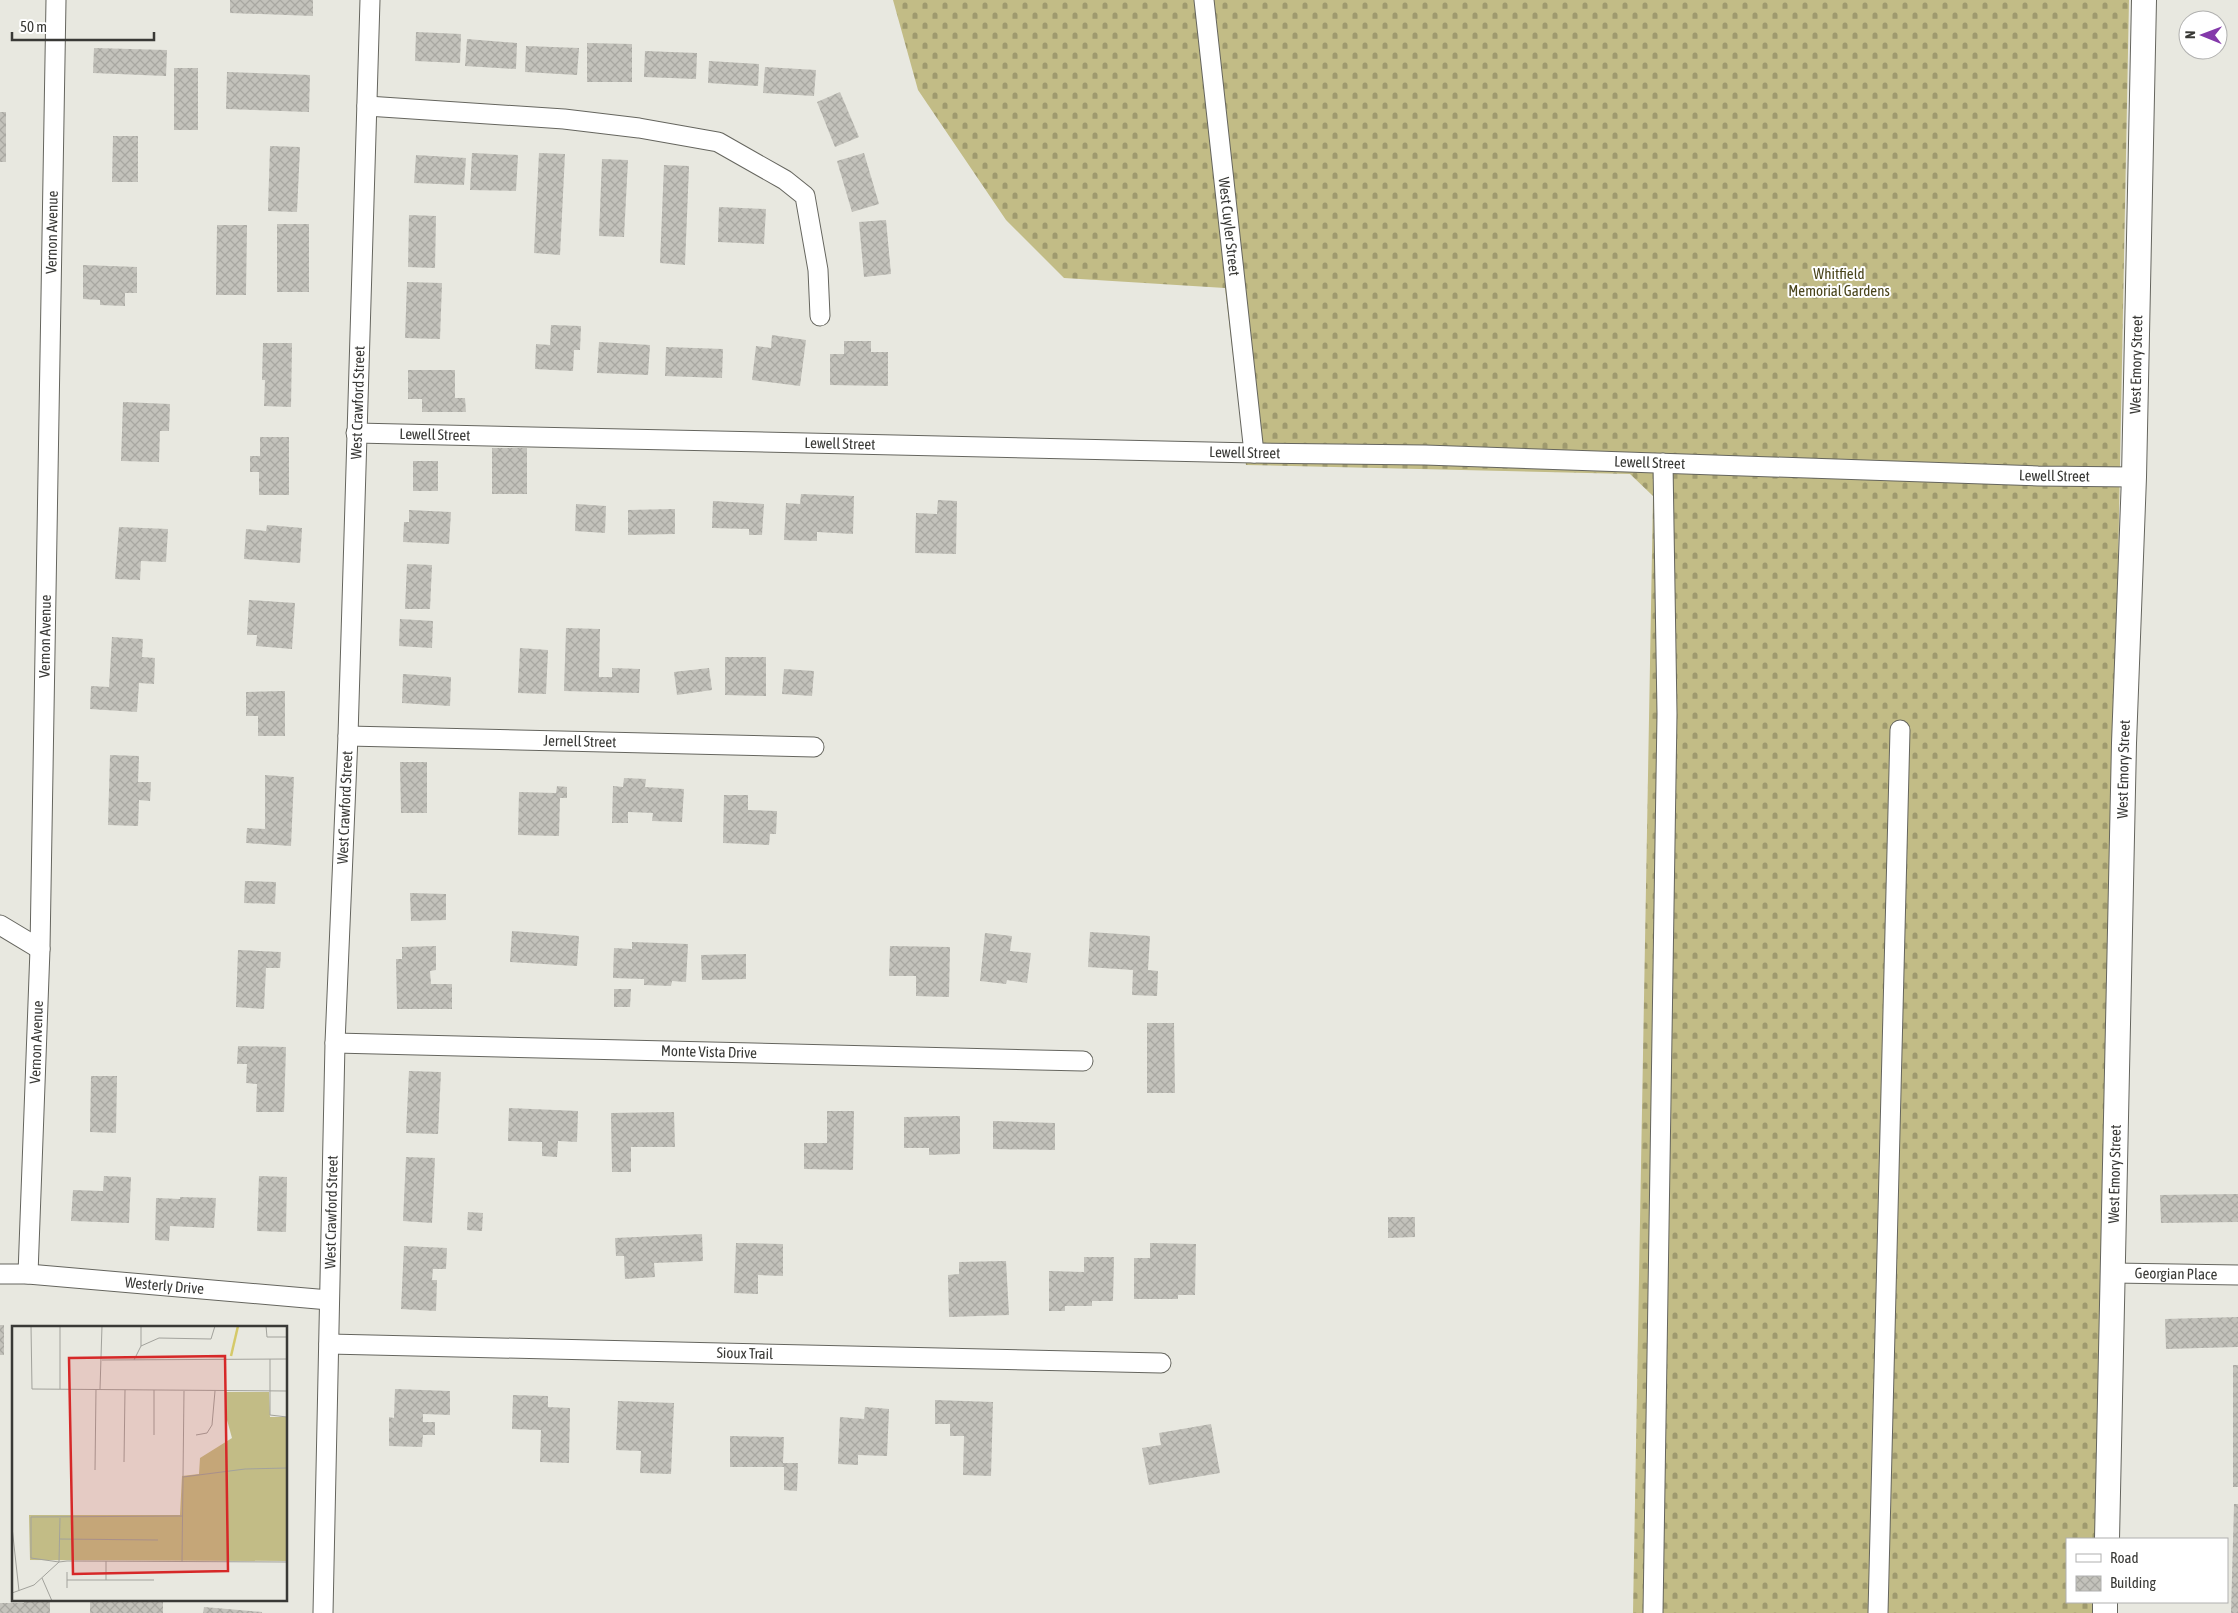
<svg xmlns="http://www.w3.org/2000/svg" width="2238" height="1613" viewBox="0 0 2238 1613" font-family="'Asap Condensed',sans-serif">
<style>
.cemetery{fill:url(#cemetery-stones)}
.building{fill:url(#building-cross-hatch)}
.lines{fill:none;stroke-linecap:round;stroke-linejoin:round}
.minor-casing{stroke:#65655e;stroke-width:21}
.tertiary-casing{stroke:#65655e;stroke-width:26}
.minor{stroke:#fff;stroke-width:19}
.tertiary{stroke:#fff;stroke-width:24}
.labels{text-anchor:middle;stroke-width:4;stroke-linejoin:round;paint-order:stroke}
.street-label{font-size:15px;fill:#393936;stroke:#fff}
.park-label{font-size:15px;fill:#49441b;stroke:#fff}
.inset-river{fill:none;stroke:#d5c969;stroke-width:2.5}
.inset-road{fill:none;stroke:#a2a29c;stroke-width:1}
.view{fill:#d62828;fill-opacity:0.15;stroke:#d62828;stroke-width:2.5}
.inset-edge{fill:none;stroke:#393936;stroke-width:2.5}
</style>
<defs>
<pattern id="cemetery-stones" width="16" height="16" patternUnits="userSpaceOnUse" patternTransform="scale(1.25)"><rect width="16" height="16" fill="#c2bc86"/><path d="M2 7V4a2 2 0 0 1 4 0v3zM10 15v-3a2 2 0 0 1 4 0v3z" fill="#9f9a6e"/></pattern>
<pattern id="building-cross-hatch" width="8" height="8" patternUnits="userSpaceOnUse" patternTransform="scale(1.25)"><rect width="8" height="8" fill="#c3c2bb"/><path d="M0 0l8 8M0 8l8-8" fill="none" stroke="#a8a7a1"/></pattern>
</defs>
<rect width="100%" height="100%" fill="#e8e8e0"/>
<!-- cemetery -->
<path class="cemetery" d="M 893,0 L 2129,0 L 2110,982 L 2110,1539 L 2067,1539 L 2067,1602 L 2110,1602 L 2110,1613 L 1633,1613 L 1653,496 L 1630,474 L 1246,465 L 1225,288 L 1064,278 L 1006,220 L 918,90 Z"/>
<!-- building -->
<g class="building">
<path d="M 230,0 L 313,0 L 313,16 L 230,13 Z"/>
<path d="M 416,32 L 461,34 L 460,63 L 415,61 Z"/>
<path d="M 467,39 L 517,43 L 516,69 L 465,66 Z"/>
<path d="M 587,43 L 632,44 L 632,82 L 587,82 Z"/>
<path d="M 526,46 L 579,48 L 577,75 L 525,72 Z"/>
<path d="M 94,48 L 167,50 L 166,76 L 93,73 Z"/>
<path d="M 645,51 L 697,53 L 696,79 L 644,77 Z"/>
<path d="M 709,61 L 759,64 L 758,86 L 708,83 Z"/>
<path d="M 765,67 L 816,70 L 814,96 L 763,93 Z"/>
<rect x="174" y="68" width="24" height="62"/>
<path d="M 227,72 L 310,75 L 309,112 L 226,109 Z"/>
<path d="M 840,92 L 859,137 L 835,147 L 817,102 Z"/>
<rect x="0" y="112" width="6" height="50"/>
<path d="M 113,136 L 138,136 L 138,182 L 112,182 Z"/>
<path d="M 270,146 L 300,147 L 297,212 L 268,211 Z"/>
<path d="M 472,153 L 518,155 L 516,191 L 470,190 Z"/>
<path d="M 539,153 L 565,154 L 560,255 L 534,253 Z"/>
<path d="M 864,153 L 879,204 L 852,212 L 837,161 Z"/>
<path d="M 416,155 L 466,158 L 464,185 L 414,183 Z"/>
<path d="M 602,159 L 628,160 L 624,237 L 599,236 Z"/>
<path d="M 664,165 L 689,166 L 685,265 L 660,263 Z"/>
<path d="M 719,207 L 766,209 L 764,244 L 718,242 Z"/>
<path d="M 409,215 L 436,216 L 435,268 L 408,267 Z"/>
<path d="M 886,220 L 891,274 L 864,277 L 859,222 Z"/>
<rect x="277" y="224" width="32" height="68"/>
<path d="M 217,225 L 247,225 L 246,295 L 216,295 Z"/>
<path d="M 83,265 L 137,267 L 137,293 L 125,293 L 125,306 L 100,305 L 100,300 L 83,299 Z"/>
<path d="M 407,282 L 442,283 L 440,339 L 405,338 Z"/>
<path d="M 551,325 L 581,326 L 580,350 L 574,350 L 573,371 L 535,369 L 536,344 L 550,345 Z"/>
<path d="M 772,335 L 806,340 L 800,386 L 752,380 L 756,346 L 771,348 Z"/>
<path d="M 844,341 L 871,341 L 871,352 L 888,352 L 888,386 L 830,385 L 830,354 L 844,354 Z"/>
<path d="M 599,342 L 650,345 L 648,375 L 597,373 Z"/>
<path d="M 263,343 L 292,343 L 291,407 L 264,406 L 265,380 L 262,380 Z"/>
<path d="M 666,347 L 723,349 L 722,378 L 665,376 Z"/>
<path d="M 408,370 L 455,370 L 455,398 L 465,398 L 466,412 L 422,412 L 422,399 L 408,399 Z"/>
<path d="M 123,402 L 170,404 L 169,431 L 160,431 L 159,462 L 121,461 Z"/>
<path d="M 260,437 L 289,437 L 289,495 L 259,495 L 259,472 L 250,472 L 250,456 L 260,456 Z"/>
<rect x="492" y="448" width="35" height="46"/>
<rect x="413" y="461" width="25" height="30"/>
<path d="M 801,494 L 854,496 L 853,534 L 817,532 L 817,541 L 784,540 L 786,503 L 800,504 Z"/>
<path d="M 938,500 L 957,501 L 956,554 L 915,553 L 916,513 L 937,514 Z"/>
<path d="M 713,501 L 764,504 L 762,535 L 749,535 L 749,529 L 712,528 Z"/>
<path d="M 576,504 L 606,506 L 605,533 L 575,531 Z"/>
<path d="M 675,509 L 675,534 L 628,535 L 628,510 Z"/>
<path d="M 409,510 L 451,512 L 449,544 L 403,542 L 404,522 L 409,522 Z"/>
<path d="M 267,525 L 302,528 L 300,563 L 244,559 L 246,529 L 266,531 Z"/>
<path d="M 119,527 L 168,529 L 166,562 L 141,561 L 140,580 L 115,579 Z"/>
<path d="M 407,564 L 432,565 L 430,609 L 405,609 Z"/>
<path d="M 249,600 L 295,603 L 292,649 L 256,646 L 257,635 L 247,635 Z"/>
<path d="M 400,619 L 433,621 L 432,648 L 399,646 Z"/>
<path d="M 566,628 L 600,629 L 599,677 L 612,677 L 612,668 L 640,669 L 639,693 L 564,691 Z"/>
<path d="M 112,637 L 143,639 L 142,657 L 155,658 L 154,684 L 139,683 L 137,712 L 90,709 L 91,686 L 109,687 Z"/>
<path d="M 520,648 L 548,650 L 546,694 L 518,693 Z"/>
<path d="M 725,657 L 766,657 L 766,696 L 725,695 Z"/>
<path d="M 709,668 L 712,690 L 677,695 L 674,672 Z"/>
<path d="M 784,669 L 814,671 L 812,696 L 782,694 Z"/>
<path d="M 403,674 L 451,677 L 450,706 L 402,703 Z"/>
<path d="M 285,691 L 285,736 L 258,736 L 258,716 L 246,716 L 246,692 Z"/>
<path d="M 110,755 L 139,756 L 138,782 L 151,782 L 150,801 L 139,800 L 138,826 L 108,825 Z"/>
<path d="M 400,762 L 427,762 L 427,813 L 401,813 Z"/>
<path d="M 265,775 L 294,777 L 291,846 L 246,843 L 247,828 L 265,829 Z"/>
<path d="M 624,778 L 646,779 L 645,787 L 684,789 L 682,822 L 652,821 L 653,813 L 628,812 L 628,823 L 612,823 L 613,786 L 623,787 Z"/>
<path d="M 557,786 L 567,787 L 567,798 L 560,798 L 559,836 L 518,835 L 519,792 L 556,793 Z"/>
<path d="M 724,795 L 748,795 L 748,810 L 777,811 L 776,834 L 770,834 L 769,845 L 723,843 Z"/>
<path d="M 245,881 L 276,882 L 275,904 L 244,903 Z"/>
<path d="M 410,893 L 446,894 L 446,920 L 411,921 Z"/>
<path d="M 512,931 L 579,936 L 577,966 L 510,962 Z"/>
<path d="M 1090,932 L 1150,936 L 1148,970 L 1158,971 L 1157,996 L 1132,995 L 1133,970 L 1088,967 Z"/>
<path d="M 985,933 L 1012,936 L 1010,951 L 1031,953 L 1027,983 L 1007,980 L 1006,984 L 980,981 Z"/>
<path d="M 632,942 L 688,944 L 686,982 L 672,981 L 671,986 L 644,985 L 644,979 L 613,978 L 614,948 L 632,949 Z"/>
<path d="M 436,946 L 436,970 L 430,971 L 431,984 L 452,984 L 452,1009 L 397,1009 L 396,959 L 402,959 L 402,947 Z"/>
<path d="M 890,946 L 950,947 L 949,997 L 916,996 L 916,976 L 889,976 Z"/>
<path d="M 238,950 L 281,952 L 280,968 L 266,968 L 264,1009 L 236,1007 Z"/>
<path d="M 746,954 L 746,979 L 702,980 L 701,955 Z"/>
<path d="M 614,989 L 631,989 L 630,1007 L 614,1007 Z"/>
<path d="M 1147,1023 L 1174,1023 L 1175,1093 L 1147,1093 Z"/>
<path d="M 238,1046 L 286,1047 L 284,1112 L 256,1112 L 257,1084 L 246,1083 L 247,1064 L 237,1064 Z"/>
<path d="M 409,1071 L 441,1072 L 438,1134 L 406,1133 Z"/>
<path d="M 91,1076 L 117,1076 L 116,1133 L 90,1132 Z"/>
<path d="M 509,1108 L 578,1111 L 577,1142 L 558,1141 L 557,1157 L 542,1156 L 542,1142 L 508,1141 Z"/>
<path d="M 827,1111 L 854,1111 L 853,1170 L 804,1169 L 804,1143 L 827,1143 Z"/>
<path d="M 674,1112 L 675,1147 L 631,1147 L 631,1172 L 612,1172 L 611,1113 Z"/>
<path d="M 960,1116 L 960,1154 L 929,1155 L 929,1148 L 904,1148 L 904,1117 Z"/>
<path d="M 993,1121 L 1055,1123 L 1055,1150 L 993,1149 Z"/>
<path d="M 406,1157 L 435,1158 L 432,1223 L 403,1221 Z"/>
<path d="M 104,1176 L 131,1177 L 129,1223 L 71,1221 L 73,1190 L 103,1191 Z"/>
<path d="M 259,1176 L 287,1177 L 286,1232 L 257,1231 Z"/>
<path d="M 2238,1194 L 2238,1222 L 2161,1223 L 2160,1195 Z"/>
<path d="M 180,1197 L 216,1198 L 214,1228 L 170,1226 L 169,1241 L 155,1240 L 156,1198 L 180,1199 Z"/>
<path d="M 468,1212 L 483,1213 L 482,1231 L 467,1230 Z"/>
<path d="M 1388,1217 L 1415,1217 L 1415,1237 L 1388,1238 Z"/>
<path d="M 702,1234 L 703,1261 L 654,1263 L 655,1277 L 625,1279 L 624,1256 L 616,1256 L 615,1238 Z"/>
<path d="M 736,1243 L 783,1244 L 783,1276 L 758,1275 L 758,1294 L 734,1293 Z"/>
<path d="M 1150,1243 L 1196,1244 L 1195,1295 L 1178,1295 L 1178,1299 L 1134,1299 L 1134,1258 L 1150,1258 Z"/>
<path d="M 404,1246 L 447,1248 L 446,1269 L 433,1269 L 432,1280 L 437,1280 L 436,1311 L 401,1309 Z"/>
<path d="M 1084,1257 L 1114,1257 L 1113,1301 L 1092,1301 L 1092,1306 L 1065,1306 L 1065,1311 L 1049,1311 L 1049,1271 L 1084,1272 Z"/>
<path d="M 1006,1261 L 1009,1315 L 949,1317 L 948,1275 L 959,1274 L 959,1262 Z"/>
<path d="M 2238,1317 L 2238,1347 L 2166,1349 L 2165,1319 Z"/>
<rect x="0" y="1325" width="4" height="30"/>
<rect x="2233" y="1365" width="5" height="122"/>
<path d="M 395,1389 L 450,1391 L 450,1415 L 423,1414 L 423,1422 L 435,1422 L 435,1435 L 423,1435 L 422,1447 L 389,1446 L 389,1417 L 394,1418 Z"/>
<path d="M 513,1395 L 548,1396 L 548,1407 L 570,1408 L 569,1463 L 540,1462 L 541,1430 L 512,1429 Z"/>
<path d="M 935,1400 L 993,1402 L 991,1476 L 963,1475 L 964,1436 L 950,1436 L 950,1424 L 935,1424 Z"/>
<path d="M 618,1401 L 674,1403 L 671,1474 L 640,1473 L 641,1451 L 616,1450 Z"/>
<path d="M 865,1407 L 889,1409 L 887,1456 L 858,1455 L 858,1465 L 838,1464 L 840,1417 L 864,1419 Z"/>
<path d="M 1211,1424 L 1220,1473 L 1149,1485 L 1142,1448 L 1161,1445 L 1159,1433 Z"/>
<path d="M 730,1436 L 784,1437 L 783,1463 L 798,1463 L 797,1491 L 784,1490 L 784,1467 L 730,1467 Z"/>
<path d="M 2234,1504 L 2238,1504 L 2238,1613 L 2231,1613 Z"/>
<path d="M 24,1599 L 50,1599 L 50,1613 L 0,1613 L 0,1603 L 24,1603 Z"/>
<rect x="90" y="1599" width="73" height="14"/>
<path d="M 204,1607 L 262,1612 L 262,1613 L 203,1613 Z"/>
</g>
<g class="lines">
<!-- minor casing -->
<g class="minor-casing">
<g id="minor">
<path id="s1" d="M 1204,0 L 1254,453"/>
<path d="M 367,106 L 564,119 L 639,128 L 718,142 L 785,180 L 805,196 L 818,270 L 820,316"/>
<path id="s2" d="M 356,433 L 1254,453 L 1425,455 L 2038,476 L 2134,477"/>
<path id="s3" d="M 348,736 L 814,747"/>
<path d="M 0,925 L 40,949"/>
<path id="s4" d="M 335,1043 L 1083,1061"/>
<path id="s5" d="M 2114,1273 L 2238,1275"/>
<path id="s6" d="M 0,1274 L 28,1274 L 329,1300"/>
<path id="s7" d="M 28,1274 L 40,949 L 56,0"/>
<path id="s8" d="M 329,1344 L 1161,1363"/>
<path id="s9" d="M 323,1613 L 335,1043 L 348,736 L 370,0"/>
<path d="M 1653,1613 L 1667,714 L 1663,463"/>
<path d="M 1878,1613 L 1900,730"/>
</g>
</g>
<!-- tertiary casing -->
<g class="tertiary-casing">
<g id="tertiary">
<path id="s10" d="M 2107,1539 L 2124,743 L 2134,477 L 2144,0"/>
<path d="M 2105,1613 L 2105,1602"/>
</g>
</g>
<!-- minor -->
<use href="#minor" class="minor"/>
<!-- tertiary -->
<use href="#tertiary" class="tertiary"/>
</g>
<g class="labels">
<!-- street labels -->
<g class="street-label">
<text dy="5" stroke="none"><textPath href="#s1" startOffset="228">West Cuyler Street</textPath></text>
<text dy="5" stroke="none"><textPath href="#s7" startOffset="1042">Vernon Avenue</textPath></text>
<text dy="5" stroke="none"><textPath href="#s10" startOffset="1175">West Emory Street</textPath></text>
<text dy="5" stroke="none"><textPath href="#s9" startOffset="1211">West Crawford Street</textPath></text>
<text dy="5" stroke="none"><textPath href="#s2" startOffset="79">Lewell Street</textPath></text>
<text dy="5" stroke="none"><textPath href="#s2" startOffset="484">Lewell Street</textPath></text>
<text dy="5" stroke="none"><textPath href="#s2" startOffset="889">Lewell Street</textPath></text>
<text dy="5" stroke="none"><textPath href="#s2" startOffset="1294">Lewell Street</textPath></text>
<text dy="5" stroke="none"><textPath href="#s2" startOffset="1699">Lewell Street</textPath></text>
<text dy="5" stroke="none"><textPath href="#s7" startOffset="638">Vernon Avenue</textPath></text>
<text dy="5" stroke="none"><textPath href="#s3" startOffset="232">Jernell Street</textPath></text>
<text dy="5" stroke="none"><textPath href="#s10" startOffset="770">West Emory Street</textPath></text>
<text dy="5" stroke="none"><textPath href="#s9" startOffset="806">West Crawford Street</textPath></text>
<text dy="5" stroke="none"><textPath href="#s7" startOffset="232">Vernon Avenue</textPath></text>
<text dy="5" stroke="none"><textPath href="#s4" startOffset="374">Monte Vista Drive</textPath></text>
<text dy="5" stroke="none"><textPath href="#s10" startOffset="365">West Emory Street</textPath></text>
<text dy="5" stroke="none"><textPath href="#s9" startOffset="401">West Crawford Street</textPath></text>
<text dy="5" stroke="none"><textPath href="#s5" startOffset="62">Georgian Place</textPath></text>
<text dy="5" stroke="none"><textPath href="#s6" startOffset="165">Westerly Drive</textPath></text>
<text dy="5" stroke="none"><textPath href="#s8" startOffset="416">Sioux Trail</textPath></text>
</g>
<!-- park labels -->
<g class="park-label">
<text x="1839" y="279">Whitfield<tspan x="1839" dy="17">Memorial Gardens</tspan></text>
</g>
</g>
<!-- overview -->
<g transform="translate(12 1326)">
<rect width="275" height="275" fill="#e8e8e0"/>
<path d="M 214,66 L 257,66 L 258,91 L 275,91 L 275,235 L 18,234 L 17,189 L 168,189 L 170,150 L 187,148 L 188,132 L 220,112 L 215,94 Z" fill="#c2bc86"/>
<path class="inset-river" d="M 219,30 L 226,0"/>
<path class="inset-road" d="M 19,0 L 20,63 L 275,65M 254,0 L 255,11 L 275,11M 129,20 L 147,12 L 199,13 L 203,0M 258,33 L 258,89 L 275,91M 90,34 L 275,33M 122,34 L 129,20 L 129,0M 48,63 L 48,0M 88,63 L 90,0M 142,109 L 142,64M 184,109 L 195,107 L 200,99 L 203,65M 112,136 L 113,64M 83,144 L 84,63M 171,151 L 233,143 L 275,142M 0,201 L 7,265M 47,213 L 146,214M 94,235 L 94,254M 47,236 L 19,232 L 19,191 L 171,190M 47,236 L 48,192M 170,236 L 172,65M 30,252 L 40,275M 55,254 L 142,254M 55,262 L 55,246M 0,267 L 22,259 L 47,236 L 55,235 L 275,236"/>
<path class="view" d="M 213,30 L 216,245 L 61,248 L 57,32 Z"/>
<rect width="275" height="275" class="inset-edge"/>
</g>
<!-- legend -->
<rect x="2066" y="1538" width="162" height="65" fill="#ffffff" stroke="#b0b0af"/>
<rect x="2076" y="1554" width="25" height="8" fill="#ffffff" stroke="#b0b0af"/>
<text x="2110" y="1563" font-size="15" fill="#393936">Road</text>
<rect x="2076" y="1576" width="25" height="15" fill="url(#building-cross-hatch)" stroke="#b0b0af"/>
<text x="2110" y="1588" font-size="15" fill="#393936">Building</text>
<!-- north arrow -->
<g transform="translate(2203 35) rotate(271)"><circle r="24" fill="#ffffff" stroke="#b0b0af"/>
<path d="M0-4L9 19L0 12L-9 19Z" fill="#8439aa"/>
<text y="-8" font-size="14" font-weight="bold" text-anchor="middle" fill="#393936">N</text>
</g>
<!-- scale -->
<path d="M12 32v8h142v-8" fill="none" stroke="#393936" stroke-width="2.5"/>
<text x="20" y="32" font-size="15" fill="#393936" stroke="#ffffff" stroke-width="4" paint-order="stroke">50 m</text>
</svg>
